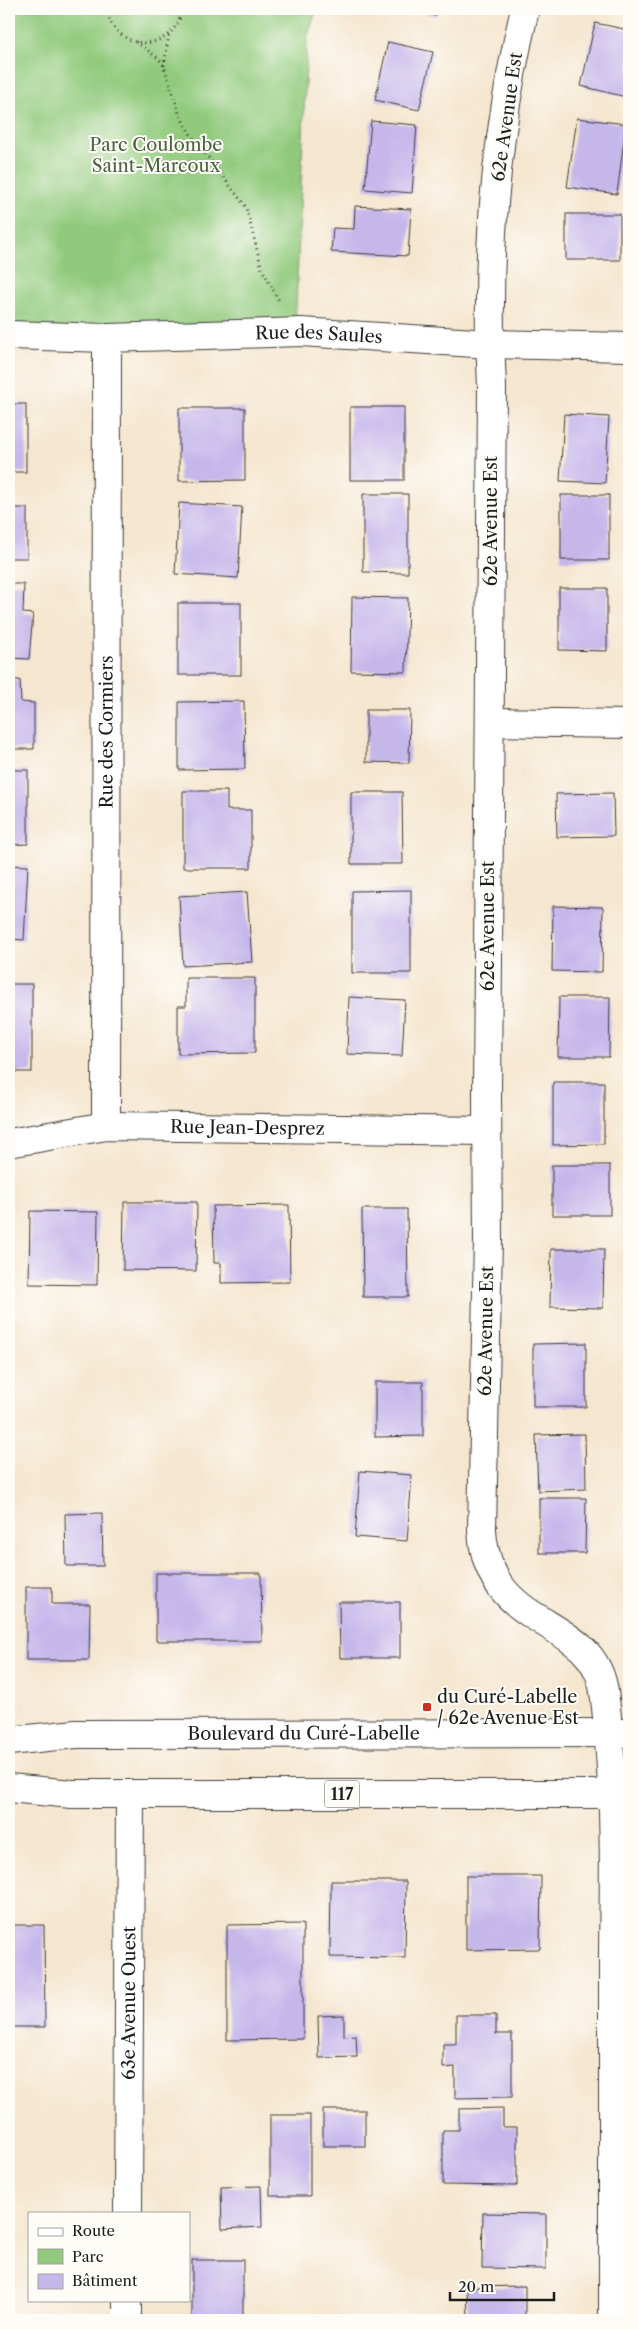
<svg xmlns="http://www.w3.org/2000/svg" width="638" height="2329" viewBox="0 0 638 2329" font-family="'Libre Caslon Text',serif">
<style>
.green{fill:#91ca7d;stroke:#56734c}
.building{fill:#c6b7eb}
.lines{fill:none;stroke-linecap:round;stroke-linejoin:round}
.street-casing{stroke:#3d3a37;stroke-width:30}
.primary-casing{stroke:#3d3a37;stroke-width:30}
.path{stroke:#3d3a37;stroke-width:3;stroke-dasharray:1 4;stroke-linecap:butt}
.street{stroke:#fff;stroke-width:28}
.primary{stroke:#fff;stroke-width:28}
.poi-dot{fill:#c8321e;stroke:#fdfcf7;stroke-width:2}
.labels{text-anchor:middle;stroke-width:4;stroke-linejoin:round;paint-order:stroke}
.shield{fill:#fdfcf7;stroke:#605f5e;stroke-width:1}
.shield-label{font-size:16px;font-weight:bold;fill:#1c1c1c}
.street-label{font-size:18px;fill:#1c1c1c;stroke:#fdfcf7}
.park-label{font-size:18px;fill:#4b6243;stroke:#fdfcf7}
.poi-label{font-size:18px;fill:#1c1c1c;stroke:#fdfcf7;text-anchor:start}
</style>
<rect width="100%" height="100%" fill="#fdfcf7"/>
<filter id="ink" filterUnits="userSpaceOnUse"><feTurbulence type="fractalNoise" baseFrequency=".02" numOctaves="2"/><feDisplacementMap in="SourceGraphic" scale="10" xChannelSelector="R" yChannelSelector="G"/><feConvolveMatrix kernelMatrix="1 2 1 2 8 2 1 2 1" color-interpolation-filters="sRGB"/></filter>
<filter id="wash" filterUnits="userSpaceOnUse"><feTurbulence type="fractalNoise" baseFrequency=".0096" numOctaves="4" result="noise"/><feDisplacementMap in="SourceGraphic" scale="20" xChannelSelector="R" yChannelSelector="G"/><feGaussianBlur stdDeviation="1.12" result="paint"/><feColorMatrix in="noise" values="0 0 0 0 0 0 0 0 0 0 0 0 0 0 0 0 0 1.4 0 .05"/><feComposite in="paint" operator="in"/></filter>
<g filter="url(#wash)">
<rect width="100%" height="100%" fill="#f5e6cf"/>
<!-- green -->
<path class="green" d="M 9,9 L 317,9 L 307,38 L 295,332 L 9,334 Z"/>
<g id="blocks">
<!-- building -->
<g class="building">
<path d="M 409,9 L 438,9 L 436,16 Z"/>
<path d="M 595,23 L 629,30 L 629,83 L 626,97 L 581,86 Z"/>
<path d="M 388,42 L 433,52 L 419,110 L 375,100 Z"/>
<path d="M 577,118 L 626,124 L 617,194 L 567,187 Z"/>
<path d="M 371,121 L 417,125 L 412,193 L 365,189 Z"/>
<path d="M 355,206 L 411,209 L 408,256 L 331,252 L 333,228 L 354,229 Z"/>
<rect x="566" y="214" width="54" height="46"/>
<rect x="9" y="404" width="17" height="68"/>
<rect x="350" y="407" width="54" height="73"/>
<path d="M 179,408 L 245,408 L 245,480 L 179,481 Z"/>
<path d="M 564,414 L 609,417 L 605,483 L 560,481 Z"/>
<path d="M 363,494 L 408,494 L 408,573 L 363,572 Z"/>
<rect x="561" y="495" width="48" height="65"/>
<path d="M 179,503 L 242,507 L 238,578 L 175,574 Z"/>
<rect x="9" y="508" width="18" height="50"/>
<path d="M 9,584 L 24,584 L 23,613 L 33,614 L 29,659 L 9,658 Z"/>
<path d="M 559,588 L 607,588 L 607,651 L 559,650 Z"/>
<path d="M 352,597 L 408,598 L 406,672 L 351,671 Z"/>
<rect x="178" y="603" width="63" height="72"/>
<path d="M 9,680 L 20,680 L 21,702 L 34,703 L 34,749 L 9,749 Z"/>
<path d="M 244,701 L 245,769 L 179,770 L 179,702 Z"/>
<path d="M 366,710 L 410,710 L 409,763 L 366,762 Z"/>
<path d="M 9,770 L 28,770 L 28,844 L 9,845 Z"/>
<path d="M 183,791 L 227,791 L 227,810 L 251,810 L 251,868 L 183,868 Z"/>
<path d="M 351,792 L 402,792 L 403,864 L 351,864 Z"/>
<path d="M 613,793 L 614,836 L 557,837 L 556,794 Z"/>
<path d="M 9,865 L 28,866 L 24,940 L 9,939 Z"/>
<path d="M 411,890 L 411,973 L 352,973 L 352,891 Z"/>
<path d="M 247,892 L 252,962 L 183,966 L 179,896 Z"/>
<path d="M 553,906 L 603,907 L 602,972 L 552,971 Z"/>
<path d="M 186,978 L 255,978 L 255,1053 L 178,1054 L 178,1006 L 186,1006 Z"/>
<rect x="9" y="984" width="23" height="88"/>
<path d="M 349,997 L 405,1000 L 402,1056 L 347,1054 Z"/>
<path d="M 559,997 L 610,997 L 609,1057 L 558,1057 Z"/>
<path d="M 553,1082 L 604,1082 L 604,1144 L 553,1145 Z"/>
<rect x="552" y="1165" width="58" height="50"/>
<path d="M 124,1202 L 197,1202 L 196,1271 L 123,1270 Z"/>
<path d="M 289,1205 L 290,1282 L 221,1283 L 221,1263 L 214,1263 L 213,1206 Z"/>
<path d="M 362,1209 L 407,1209 L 408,1297 L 363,1297 Z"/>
<path d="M 30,1211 L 98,1212 L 97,1285 L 29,1284 Z"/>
<path d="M 551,1249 L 604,1249 L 603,1308 L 550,1307 Z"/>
<path d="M 586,1343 L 586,1407 L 533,1407 L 533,1344 Z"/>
<path d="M 375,1382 L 423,1382 L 423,1436 L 375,1437 Z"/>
<path d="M 585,1434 L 586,1489 L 538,1491 L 536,1435 Z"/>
<path d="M 360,1471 L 412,1475 L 407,1541 L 355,1537 Z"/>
<path d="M 539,1498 L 586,1498 L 585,1553 L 539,1553 Z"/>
<path d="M 102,1513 L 103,1566 L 66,1566 L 65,1514 Z"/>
<path d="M 156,1573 L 261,1573 L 262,1641 L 156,1641 Z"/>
<path d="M 26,1587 L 52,1587 L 52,1604 L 90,1604 L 89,1660 L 26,1660 Z"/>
<path d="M 339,1602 L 400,1602 L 400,1658 L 340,1658 Z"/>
<path d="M 466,1876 L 541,1876 L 540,1949 L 466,1950 Z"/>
<path d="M 331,1881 L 406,1881 L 405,1958 L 330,1957 Z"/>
<path d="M 303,1924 L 303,2039 L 227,2040 L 227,1925 Z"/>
<path d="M 9,1925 L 44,1925 L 45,2027 L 9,2027 Z"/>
<path d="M 344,2015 L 344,2036 L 356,2035 L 357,2057 L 319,2058 L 318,2016 Z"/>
<path d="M 456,2015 L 496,2015 L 496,2034 L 512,2034 L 512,2097 L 455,2098 L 455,2067 L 443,2068 L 443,2044 L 456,2044 Z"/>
<path d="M 503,2108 L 503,2127 L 517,2127 L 517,2186 L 443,2185 L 443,2130 L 459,2130 L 459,2109 Z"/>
<rect x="323" y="2110" width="42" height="36"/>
<rect x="270" y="2115" width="40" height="81"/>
<path d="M 261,2186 L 262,2227 L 222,2229 L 221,2187 Z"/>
<path d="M 483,2213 L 546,2214 L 546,2269 L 482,2268 Z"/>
<rect x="192" y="2260" width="51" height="60"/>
<path d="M 525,2286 L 525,2320 L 468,2320 L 467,2287 Z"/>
</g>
</g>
</g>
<g filter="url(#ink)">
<use href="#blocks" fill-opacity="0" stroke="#3d3a37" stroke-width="1"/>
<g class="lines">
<!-- street casing -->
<g class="street-casing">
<g id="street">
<path d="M 525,9 C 502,105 490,204 490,303 C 489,331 491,359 492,387 L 487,1098 L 488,1240 L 482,1530 C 488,1632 588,1614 603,1686 C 607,1708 608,1731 610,1754 C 615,1820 614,1886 613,1952 C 612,2075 613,2198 613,2320"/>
<path id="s1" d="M 9,335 L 107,338 L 301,332 L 491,344 L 629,347"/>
<path d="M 490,722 L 629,724"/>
<path id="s2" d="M 106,1126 L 107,338"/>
<path id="s3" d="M 9,1143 L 106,1126 L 487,1131"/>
<path id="s4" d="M 128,2213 L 130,1794"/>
<path d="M 127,2320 L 127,2300"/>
</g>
</g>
<!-- primary casing -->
<g class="primary-casing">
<g id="primary">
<path id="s5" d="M 9,1741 L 76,1734 L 629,1733"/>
<path d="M 9,1788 L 72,1794 L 629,1794"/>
</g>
</g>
<!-- path -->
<g class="path">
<path d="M 106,9 C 116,54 173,54 183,9"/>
<path d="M 136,42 L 158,58 L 164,66 L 180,116 L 191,135 L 246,207 L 262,269 L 279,301"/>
<path d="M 164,66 L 169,35"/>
</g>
<!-- street -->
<use href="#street" class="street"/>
<!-- primary -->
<use href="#primary" class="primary"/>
</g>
</g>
<!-- markers -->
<rect class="poi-dot" x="422" y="1702" width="10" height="10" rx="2.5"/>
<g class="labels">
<!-- shield labels -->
<rect class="shield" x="324.5" y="1780.5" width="35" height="27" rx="4"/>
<g class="shield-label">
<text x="342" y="1800">117</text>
</g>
<!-- street labels -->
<g class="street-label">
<text transform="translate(507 117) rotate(-82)" y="6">62e Avenue Est</text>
<text dy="6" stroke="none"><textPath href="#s1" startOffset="310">Rue des Saules</textPath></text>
<text transform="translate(491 521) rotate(-90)" y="6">62e Avenue Est</text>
<text dy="6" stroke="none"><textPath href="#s2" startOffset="394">Rue des Cormiers</textPath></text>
<text transform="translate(488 926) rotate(-90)" y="6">62e Avenue Est</text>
<text dy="6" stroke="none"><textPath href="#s3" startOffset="240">Rue Jean-Desprez</textPath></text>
<text transform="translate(486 1331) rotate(-89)" y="6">62e Avenue Est</text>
<text dy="6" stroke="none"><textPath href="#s5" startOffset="295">Boulevard du Curé-Labelle</textPath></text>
<text dy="6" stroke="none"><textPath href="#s4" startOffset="210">63e Avenue Ouest</textPath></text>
</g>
<!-- park labels -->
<g class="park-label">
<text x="156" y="151">Parc Coulombe<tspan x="156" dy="21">Saint-Marcoux</tspan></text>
</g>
<!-- poi labels -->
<g class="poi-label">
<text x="437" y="1703">du Curé-Labelle<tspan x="437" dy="21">/ 62e Avenue Est</tspan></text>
</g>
</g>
<!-- margin -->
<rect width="638" height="2329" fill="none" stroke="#fdfcf7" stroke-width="30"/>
<!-- legend -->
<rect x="28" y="2212" width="162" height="90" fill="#fdfcf7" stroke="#a3a29f"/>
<rect x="38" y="2228" width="25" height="8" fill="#ffffff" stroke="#a3a29f"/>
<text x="72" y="2236" font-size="15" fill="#1c1c1c">Route</text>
<rect x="38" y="2249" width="25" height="15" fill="#91ca7d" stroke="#a3a29f"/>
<text x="72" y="2262" font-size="15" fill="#1c1c1c">Parc</text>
<rect x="38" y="2274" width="25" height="15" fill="#c6b7eb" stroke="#a3a29f"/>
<text x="72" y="2286" font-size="15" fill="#1c1c1c">Bâtiment</text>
<!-- scale -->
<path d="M450 2292v8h104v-8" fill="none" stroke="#1c1c1c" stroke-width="2.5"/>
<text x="458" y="2292" font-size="15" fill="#1c1c1c" stroke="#fdfcf7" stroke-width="4" paint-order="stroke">20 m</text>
</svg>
